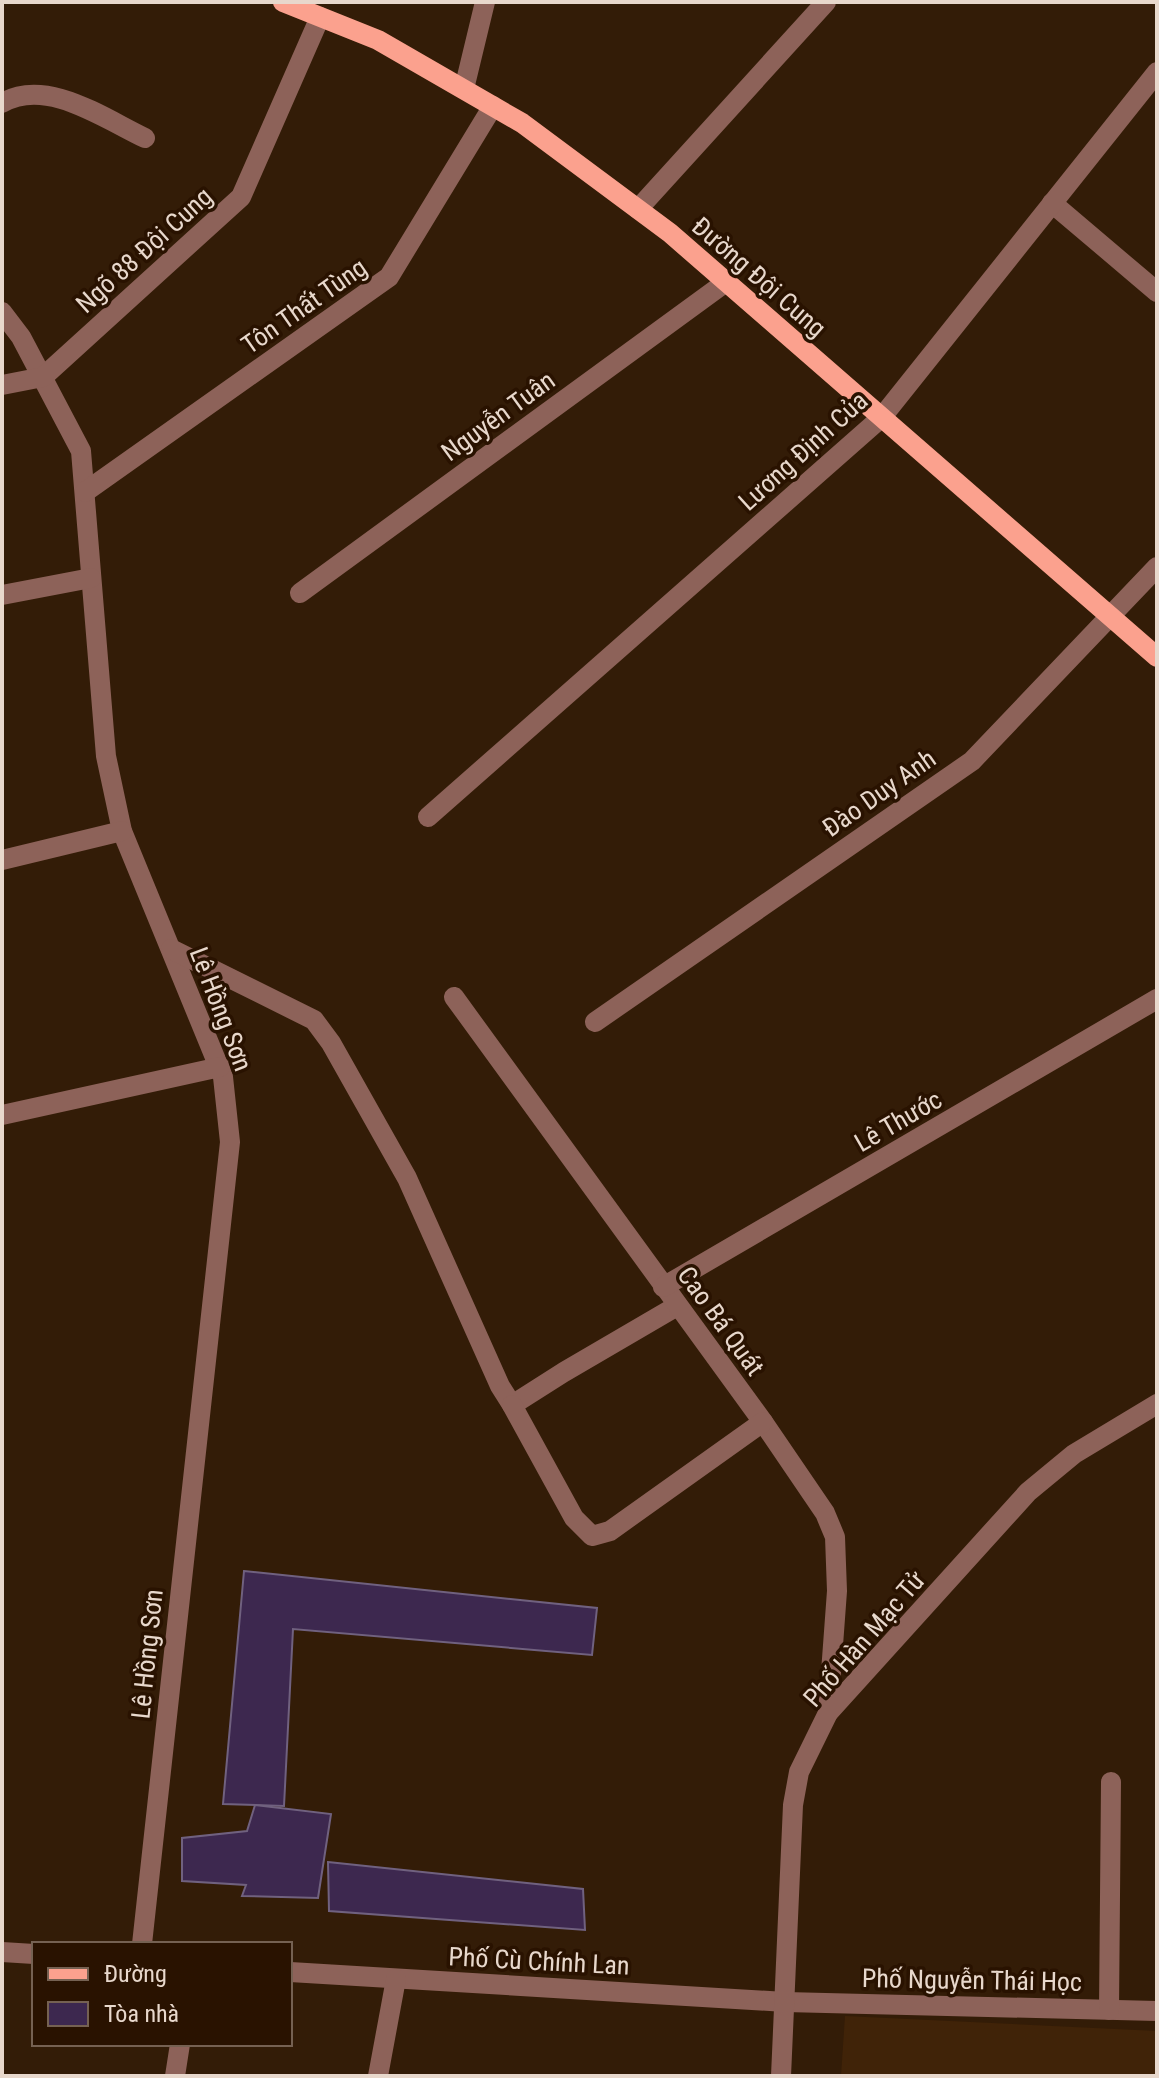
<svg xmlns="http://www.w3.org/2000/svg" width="1159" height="2078" viewBox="0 0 1159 2078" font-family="'Roboto Condensed',sans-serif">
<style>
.built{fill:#402308}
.building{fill:#3d284f;stroke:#70617f;stroke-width:2}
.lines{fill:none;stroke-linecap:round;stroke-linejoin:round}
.minor{stroke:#8d6259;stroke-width:20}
.major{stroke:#fba18e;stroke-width:20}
.labels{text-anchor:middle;stroke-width:7;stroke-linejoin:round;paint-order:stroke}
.street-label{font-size:26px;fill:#e8d8cc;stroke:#291200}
</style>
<rect width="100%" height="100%" fill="#331c07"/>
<!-- built -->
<path class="built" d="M 845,2016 L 1157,2031 L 1157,2076 L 841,2076 Z"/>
<!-- building -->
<g class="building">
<path d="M 244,1571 L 597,1608 L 592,1655 L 293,1629 L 284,1806 L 223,1804 Z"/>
<path d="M 255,1805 L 331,1814 L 318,1898 L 242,1896 L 246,1885 L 182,1881 L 182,1838 L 247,1831 Z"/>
<path d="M 328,1862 L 583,1889 L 585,1930 L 329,1911 Z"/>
</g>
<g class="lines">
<!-- minor -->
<g class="minor">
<path d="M 464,89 L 485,2"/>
<path d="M 2,103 C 46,77 103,118 145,138"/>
<path d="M 1052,203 L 1157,292"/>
<path d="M 638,209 L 826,2"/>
<path d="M 2,312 L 21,337 L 81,451 L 106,756 L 122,831 L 223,1077 L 230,1142 L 142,1944"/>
<path d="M 2,385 L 43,377 L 241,197 L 320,17"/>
<path d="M 85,492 L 389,277 L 493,106"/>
<path d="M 300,593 L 726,282"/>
<path d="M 2,595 L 91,578"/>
<path d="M 428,817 L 882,417 L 1157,72"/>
<path d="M 2,860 L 122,831"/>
<path d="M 171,949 L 314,1020 L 331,1043 L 407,1178 L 500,1386 L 512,1405 L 564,1372 L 677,1306"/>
<path d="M 454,997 L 763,1422 L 825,1513 L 835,1537 L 837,1591 L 828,1713"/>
<path d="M 595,1022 L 972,761 L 1157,567"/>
<path d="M 2,1115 L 220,1067"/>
<path d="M 663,1287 L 1157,999"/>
<path d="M 512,1405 L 574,1518 L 592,1536 L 610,1531 L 763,1422"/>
<path d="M 2,1952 L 34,1954"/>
<path d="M 290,1972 L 785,2002 L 1157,2011"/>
<path d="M 1109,2010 L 1111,1782"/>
<path d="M 175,2076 L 180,2044"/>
<path d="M 378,2076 L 396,1979"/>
<path d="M 781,2076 L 793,1805 L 799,1772 L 828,1713 L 1028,1492 L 1074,1454 L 1157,1404"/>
</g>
<!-- major -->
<path class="major" d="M 283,2 L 378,40 L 522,123 L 670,233 L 1157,657"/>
</g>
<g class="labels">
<!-- street labels -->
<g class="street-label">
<text transform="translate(144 250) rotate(-42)" y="9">Ngõ 88 Đội Cung</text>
<text transform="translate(759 277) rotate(41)" y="9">Đường Đội Cung</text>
<text transform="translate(304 306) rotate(-35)" y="9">Tôn Thất Tùng</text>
<text transform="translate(498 416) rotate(-36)" y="9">Nguyễn Tuân</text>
<text transform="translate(803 451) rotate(-42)" y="9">Lương Định Của</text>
<text transform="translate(879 793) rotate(-35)" y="9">Đào Duy Anh</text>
<text transform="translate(221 1009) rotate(69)" y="9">Lê Hồng Sơn</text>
<text transform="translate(898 1121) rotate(-30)" y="9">Lê Thước</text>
<text transform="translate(721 1321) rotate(54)" y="9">Cao Bá Quát</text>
<text transform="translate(864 1639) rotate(-49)" y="9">Phố Hàn Mạc Tử</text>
<text transform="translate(147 1654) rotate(-84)" y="9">Lê Hồng Sơn</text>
<text transform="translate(539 1961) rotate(3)" y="9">Phố Cù Chính Lan</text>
<text transform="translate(972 1980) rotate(1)" y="9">Phố Nguyễn Thái Học</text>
</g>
</g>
<!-- border -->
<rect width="1159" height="2078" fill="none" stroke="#e8d8cc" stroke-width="8"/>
<!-- legend -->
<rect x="32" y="1942" width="260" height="104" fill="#291200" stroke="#756152" stroke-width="2"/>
<rect x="48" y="1968" width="40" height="12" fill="#fba18e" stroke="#756152" stroke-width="2"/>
<text x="104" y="1982" font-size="24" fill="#e8d8cc">Đường</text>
<rect x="48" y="2002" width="40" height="24" fill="#3d284f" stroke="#756152" stroke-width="2"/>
<text x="104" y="2022" font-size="24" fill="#e8d8cc">Tòa nhà</text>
</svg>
